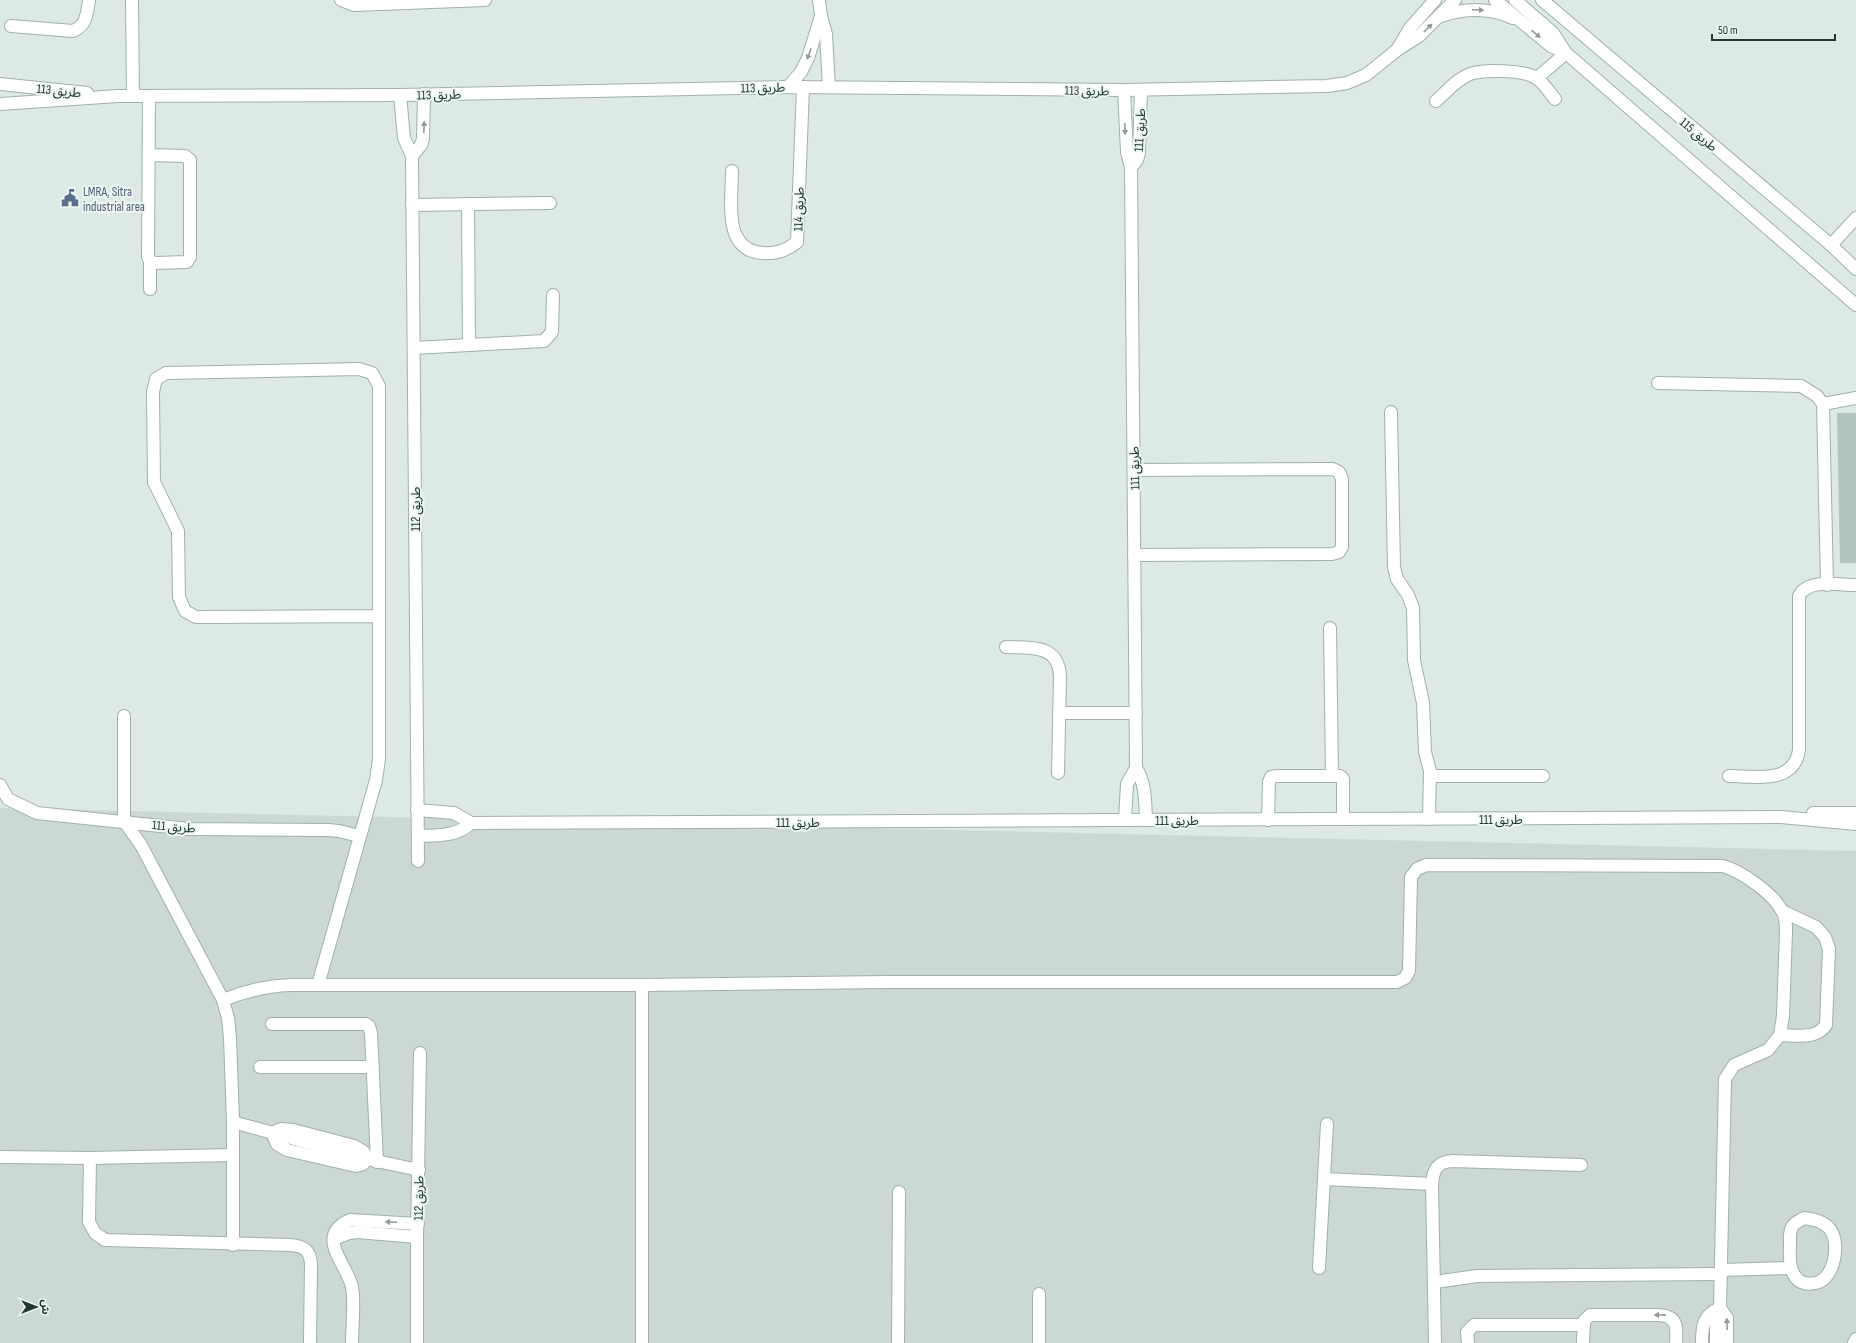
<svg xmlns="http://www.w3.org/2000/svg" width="1856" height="1343" viewBox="0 0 1856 1343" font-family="'Sofia Sans Condensed','Noto Sans Arabic',sans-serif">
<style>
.built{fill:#ccd8d3}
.building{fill:#b3c3bd}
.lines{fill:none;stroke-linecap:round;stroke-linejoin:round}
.minor-casing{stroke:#a1b0ab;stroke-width:14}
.minor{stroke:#fff;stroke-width:12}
.oneway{fill:#909b98}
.labels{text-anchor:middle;stroke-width:4;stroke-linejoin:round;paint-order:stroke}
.street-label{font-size:13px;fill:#203732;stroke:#edf6f2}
.service-label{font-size:13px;fill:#4e5e75;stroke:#edf6f2;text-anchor:start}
</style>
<rect width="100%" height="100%" fill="#dde9e4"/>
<!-- built -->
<path class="built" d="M 0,808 L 1856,851 L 1856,1343 L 0,1343 Z"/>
<!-- building -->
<path class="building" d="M 1837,413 L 1856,413 L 1856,563 L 1840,563 Z"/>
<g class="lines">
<!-- minor casing -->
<g class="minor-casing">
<g id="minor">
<path d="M 132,0 L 133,96"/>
<path d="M 341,0 L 354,5 L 485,0"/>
<path d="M 819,0 L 821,16 L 826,34 L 829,87"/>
<path d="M 1495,0 L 1551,46 L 1566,53"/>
<path d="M 1515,0 L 1553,33 L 1566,53 L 1856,305"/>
<path d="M 1542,0 L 1831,245 L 1856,269"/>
<path d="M 1441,16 C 1465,8 1490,8 1513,18"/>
<path d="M 11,26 L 73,31 C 87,25 87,13 89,0"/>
<path d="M 1397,50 L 1410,28 L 1435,0"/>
<path d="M 1537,78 L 1566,53"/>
<path d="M 0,84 L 87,93"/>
<path d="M 788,87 L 801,72 L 808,58 L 821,16"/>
<path d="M 1124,90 L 1127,152 L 1131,168 L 1136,768 C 1146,784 1145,801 1146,820"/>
<path d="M 400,95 L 404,138 L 412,156 L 418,861"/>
<path d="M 149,96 L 148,257 L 150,261 L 155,263 L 187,262 L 190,257 L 190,160 L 185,156 L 149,155"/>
<path d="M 1436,101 C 1446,92 1457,79 1470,74 C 1483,69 1525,70 1536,78 C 1544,83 1549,92 1555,99"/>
<path d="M 0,104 L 118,96 L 400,95 L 788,87 L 1124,90 L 1327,86 L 1347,83 L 1366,75 L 1397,50 L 1419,36 L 1455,0"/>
<path d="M 412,156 L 421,145 L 423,139 L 424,94"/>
<path d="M 1131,168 L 1137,160 L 1139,153 L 1141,90"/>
<path d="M 732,171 C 732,199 722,250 762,253 C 776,254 786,251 797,242 L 803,87"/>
<path d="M 468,204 L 469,345"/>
<path d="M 412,205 L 550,203"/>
<path d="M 1831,245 L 1856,218"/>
<path d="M 150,289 L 150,261"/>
<path d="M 414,348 L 544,341 L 552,332 L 553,295"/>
<path d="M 1658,383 L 1801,386 L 1817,396 L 1823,404 L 1827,585"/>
<path d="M 1823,404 L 1856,398"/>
<path d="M 1391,412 L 1394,567 L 1397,579 L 1408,595 L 1413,608 L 1414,660 L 1423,703 L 1425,752 L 1430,771 L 1429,819"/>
<path d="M 1134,470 L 1333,469 L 1339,472 L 1342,479 L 1342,547 L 1339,552 L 1332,554 L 1134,555"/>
<path d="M 1330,628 L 1332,776"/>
<path d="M 1006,647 C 1031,648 1059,644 1060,677 L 1058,773"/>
<path d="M 1059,713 L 1136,713"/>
<path d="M 124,716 L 124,821 L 141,845 L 223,1000 L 228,1018 L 230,1038 L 233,1122 L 233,1245"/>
<path d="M 1430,776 L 1543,776"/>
<path d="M 1729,776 C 1755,776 1794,785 1799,750 L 1799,596 C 1808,578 1839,585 1856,585"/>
<path d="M 0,785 L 8,799 L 37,813 L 189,829 L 328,830 L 339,831 L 359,836"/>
<path d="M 417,810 L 454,813 L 471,823 L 1781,817 L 1856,824"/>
<path d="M 1813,813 L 1856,813"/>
<path d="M 1125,820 L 1127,784 L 1136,768"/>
<path d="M 1268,820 L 1269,782 L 1271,777 L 1277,776 L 1340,776 L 1343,779 L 1343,819"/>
<path d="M 418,836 C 437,835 456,837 471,823"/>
<path d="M 318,985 L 376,780 L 379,759 L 379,386 L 372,373 L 359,369 L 166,373 L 156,379 L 153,392 L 154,482 L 178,531 L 179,597 L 185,611 L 196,617 L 379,616"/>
<path d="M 642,985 L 642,1343"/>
<path d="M 223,1000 C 245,991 265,986 290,985 L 642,985 L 886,982 L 1397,982 L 1405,978 L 1409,971 L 1411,877 L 1417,869 L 1426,865 L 1723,866 C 1741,871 1774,894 1782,911 C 1786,917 1786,925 1786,932 L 1783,1016 L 1780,1035 L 1768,1050 L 1734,1065 L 1725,1079 L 1720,1308 L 1716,1318 L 1716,1343"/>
<path d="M 272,1024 L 366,1024 L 369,1026 L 371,1033 L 377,1162"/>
<path d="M 1780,1035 C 1796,1035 1816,1040 1826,1025 L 1829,949 L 1825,937 L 1816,927 L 1782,911"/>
<path d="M 260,1067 L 373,1067"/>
<path d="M 233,1122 L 367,1159 L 419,1170"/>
<path d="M 276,1131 L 282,1129 L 293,1130 L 354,1146 L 364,1152 L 367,1159"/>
<path d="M 272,1133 L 277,1144 L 287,1150 L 356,1166 L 363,1164 L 367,1159"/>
<path d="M 0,1157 L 90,1158 L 232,1155"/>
<path d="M 90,1158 L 89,1222 L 95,1233 L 105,1240 L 290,1245 C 304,1246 310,1250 311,1264 L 310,1343"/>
<path d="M 1324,1179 L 1432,1184"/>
<path d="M 1804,1218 C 1813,1219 1823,1221 1829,1228 C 1841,1241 1835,1279 1816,1283 C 1790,1288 1789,1263 1790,1245 C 1790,1240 1789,1232 1792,1227 C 1795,1222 1799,1221 1804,1218 Z"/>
<path d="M 334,1239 L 349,1233 L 357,1232 L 417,1237"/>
<path d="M 1319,1268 L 1327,1124"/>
<path d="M 1721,1270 L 1790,1268"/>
<path d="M 1435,1282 L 1477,1276 L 1720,1274"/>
<path d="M 1720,1308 L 1727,1318 L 1727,1343"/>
<path d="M 352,1343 C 352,1327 355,1302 352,1287 C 347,1264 314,1236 350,1220 L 418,1224"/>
<path d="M 417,1343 L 417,1237 L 420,1053"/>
<path d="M 898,1343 L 899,1192"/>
<path d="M 1039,1343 L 1039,1294"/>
<path d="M 1435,1343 L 1432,1184 C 1433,1170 1437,1162 1452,1161 L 1581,1165"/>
<path d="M 1468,1343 L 1467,1332 L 1474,1325 L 1584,1325"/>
<path d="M 1583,1343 L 1584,1321 L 1590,1315 L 1659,1315 C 1678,1316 1677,1328 1676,1343"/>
<path d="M 1702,1343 C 1702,1326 1703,1315 1720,1308"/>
<path d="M 1854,1343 L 1856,1339"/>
</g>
</g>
<!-- minor -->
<use href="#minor" class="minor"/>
</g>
<!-- one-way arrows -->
<defs><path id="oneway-solid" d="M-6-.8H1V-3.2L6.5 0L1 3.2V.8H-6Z"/></defs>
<g class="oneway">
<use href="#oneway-solid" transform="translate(1478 10) rotate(2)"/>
<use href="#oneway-solid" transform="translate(1428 28) rotate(-45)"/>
<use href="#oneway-solid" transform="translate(1536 34) rotate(39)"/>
<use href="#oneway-solid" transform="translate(809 54) rotate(111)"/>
<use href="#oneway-solid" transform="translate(424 127) rotate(-88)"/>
<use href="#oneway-solid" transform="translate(1125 129) rotate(88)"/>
<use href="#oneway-solid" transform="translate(391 1222) rotate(-177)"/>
<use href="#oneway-solid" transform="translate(1660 1315) rotate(-179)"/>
<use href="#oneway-solid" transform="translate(1727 1324) rotate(-92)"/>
</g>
<!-- icons -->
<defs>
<g id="civic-bare" transform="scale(1.38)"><path d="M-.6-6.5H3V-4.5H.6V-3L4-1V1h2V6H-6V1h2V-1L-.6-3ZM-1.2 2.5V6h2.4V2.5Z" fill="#5c6f8a" stroke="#edf6f2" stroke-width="2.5" paint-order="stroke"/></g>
</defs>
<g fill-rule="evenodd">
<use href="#civic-bare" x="70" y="198"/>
</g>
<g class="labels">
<!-- street labels -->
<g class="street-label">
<text transform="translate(763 87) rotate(-1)" y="5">طريق 113</text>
<text transform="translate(59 90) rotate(6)" y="5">طريق 113</text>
<text transform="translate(1087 90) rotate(1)" y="5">طريق 113</text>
<text transform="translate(439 94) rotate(-1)" y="5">طريق 113</text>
<text transform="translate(1139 130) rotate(-87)" y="5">طريق 111</text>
<text transform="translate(1699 134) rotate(40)" y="5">طريق 115</text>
<text transform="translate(798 209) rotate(-88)" y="5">طريق 114</text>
<text transform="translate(1134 468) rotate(-91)" y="5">طريق 111</text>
<text transform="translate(415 509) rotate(-90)" y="5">طريق 112</text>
<text x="1501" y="824">طريق 111</text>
<text x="1177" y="825">طريق 111</text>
<text x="798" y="827">طريق 111</text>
<text transform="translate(174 826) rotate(5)" y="5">طريق 111</text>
<text transform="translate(418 1198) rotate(-89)" y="5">طريق 112</text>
</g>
<!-- service labels -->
<g class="service-label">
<text x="83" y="196">LMRA, Sitra<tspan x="83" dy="15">industrial area</tspan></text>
</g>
</g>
<!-- north arrow -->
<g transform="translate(36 1307) rotate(90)" stroke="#edf6f2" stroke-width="3" paint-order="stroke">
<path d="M0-3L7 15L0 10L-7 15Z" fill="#203732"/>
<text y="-6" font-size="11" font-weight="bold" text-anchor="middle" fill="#203732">ش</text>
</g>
<!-- scale -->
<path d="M1712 34v6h123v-6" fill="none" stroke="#203732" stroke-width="2"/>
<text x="1718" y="34" font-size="12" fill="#203732" stroke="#edf6f2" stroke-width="3" paint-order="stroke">50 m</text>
</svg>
